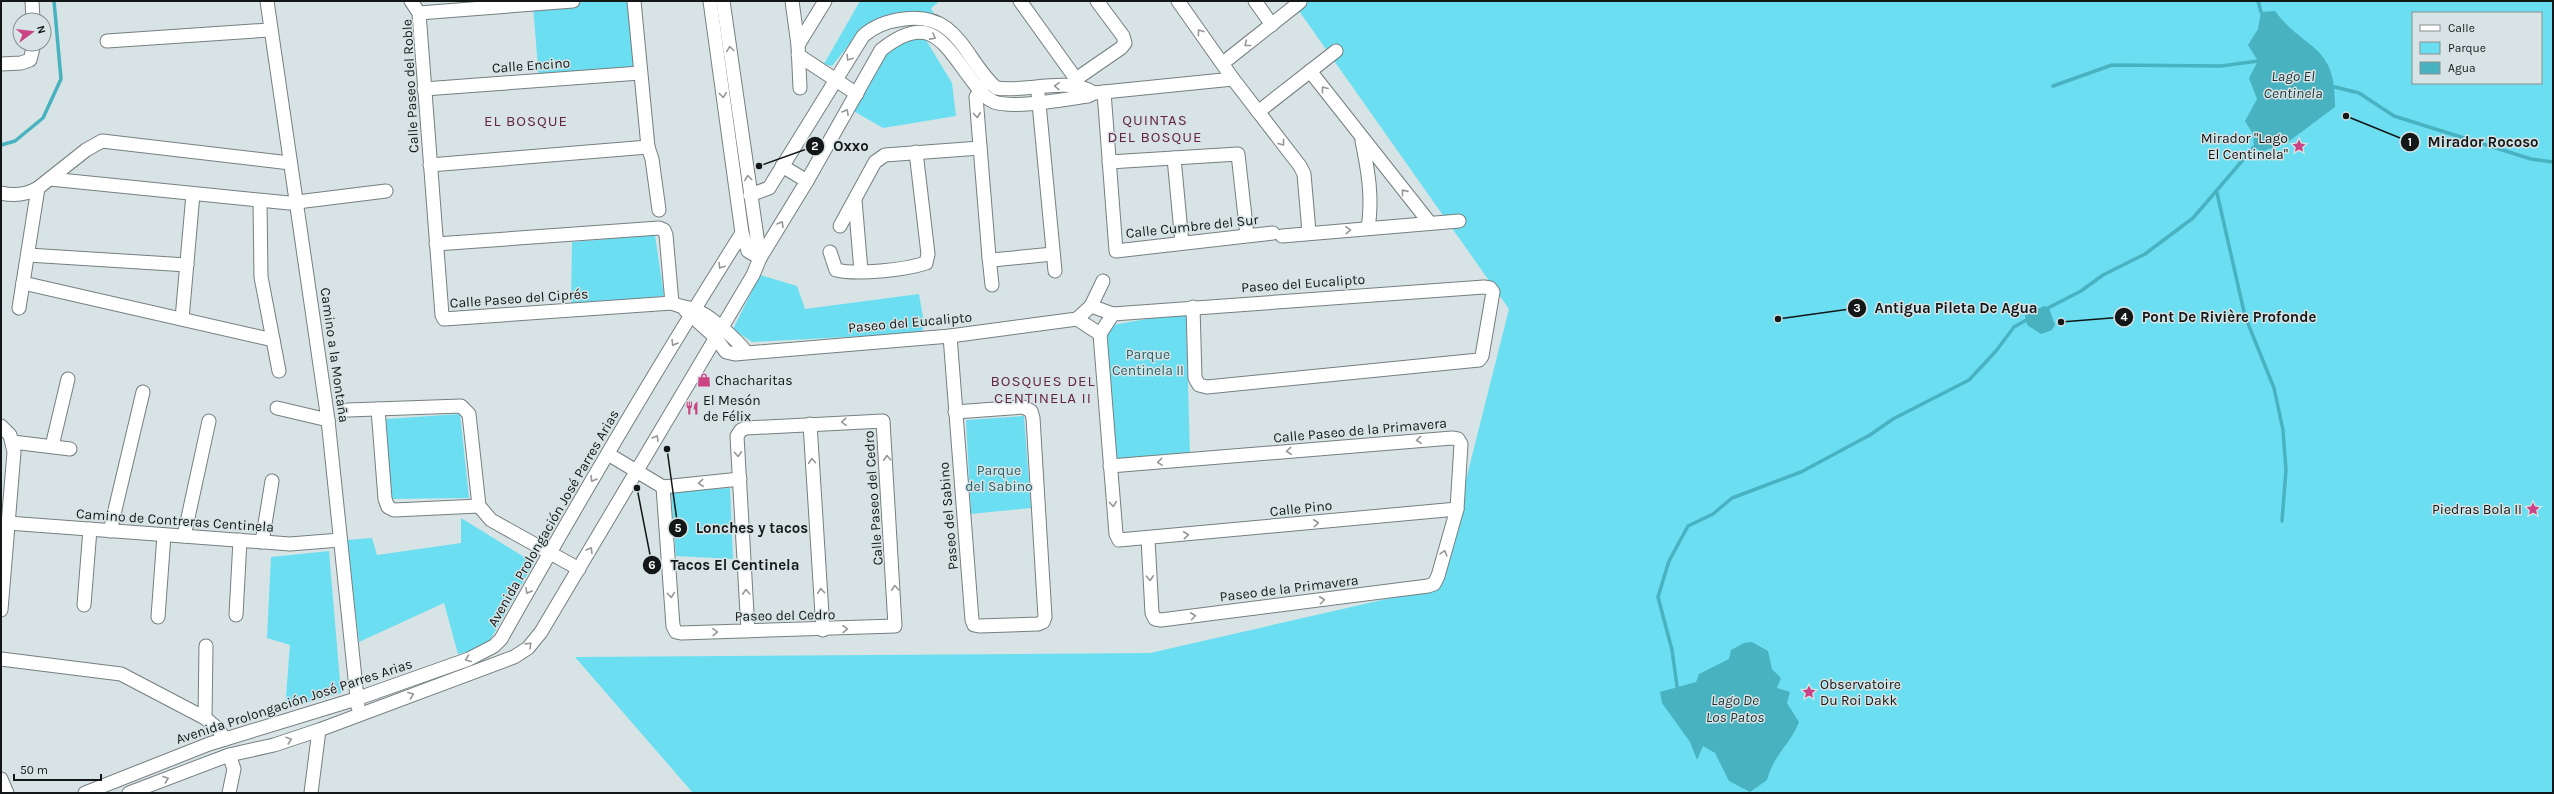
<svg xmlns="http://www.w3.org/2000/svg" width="2554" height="794" viewBox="0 0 2554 794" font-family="Karla,sans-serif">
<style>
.green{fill:#6bdff1;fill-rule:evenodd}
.water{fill:#48b2c1}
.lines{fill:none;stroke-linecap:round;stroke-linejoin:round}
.stream{stroke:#48b2c1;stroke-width:3.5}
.minor-casing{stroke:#757f81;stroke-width:15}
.minor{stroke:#fff;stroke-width:13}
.oneway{stroke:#959797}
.labels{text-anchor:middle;stroke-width:3;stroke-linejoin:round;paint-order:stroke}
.street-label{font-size:14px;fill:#131717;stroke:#d7e3e4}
.poi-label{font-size:14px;fill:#131717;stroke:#d7e3e4;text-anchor:start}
.park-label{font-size:14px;fill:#276069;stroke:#d7e3e4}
.water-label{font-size:15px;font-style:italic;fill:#1c3438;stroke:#d7e3e4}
.neighbourhood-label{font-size:15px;letter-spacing:1px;fill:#652443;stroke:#d7e3e4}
.leader{fill:none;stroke:#131717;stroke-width:1.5}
.callout-dot{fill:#131717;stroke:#d7e3e4;stroke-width:1.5}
.mark-label{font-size:12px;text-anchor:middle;font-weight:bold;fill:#fff}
.callout-label{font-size:15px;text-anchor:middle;font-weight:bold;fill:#131717;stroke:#d7e3e4;stroke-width:3;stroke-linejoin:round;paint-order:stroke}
</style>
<rect width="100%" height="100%" fill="#d7e3e4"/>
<!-- green -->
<g class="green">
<path d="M 602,1 L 630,1 L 639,74 L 539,81 L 533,5 Z"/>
<path d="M 860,1 L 940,1 L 931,8 L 936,18 L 899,17 L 864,26 L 832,66 L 824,64 Z"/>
<path d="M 1292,1 L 2553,1 L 2553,793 L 693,793 L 575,657 L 1150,653 L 1439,587 L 1509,309 ZM 2413,13 L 2541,13 L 2541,83 L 2413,83 Z"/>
<path d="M 905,36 L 926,40 L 952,83 L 956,116 L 883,128 L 850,109 L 887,45 Z"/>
<path d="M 655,235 L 664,296 L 571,305 L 572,242 Z"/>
<path d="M 760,275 L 797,286 L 805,309 L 919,294 L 924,323 L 922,333 L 752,342 L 733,329 Z"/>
<path d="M 1186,312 L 1190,455 L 1114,462 L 1107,326 Z"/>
<path d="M 460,414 L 469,498 L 391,499 L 386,419 Z"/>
<path d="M 1024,416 L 1031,508 L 971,514 L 966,420 Z"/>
<path d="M 730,488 L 733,559 L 676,556 L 671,491 Z"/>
<path d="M 461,518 L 534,563 L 486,647 L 458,654 L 444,603 L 359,642 L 347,540 L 372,538 L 377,555 L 461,543 Z"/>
<path d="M 329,551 L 341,693 L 285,709 L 290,645 L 267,638 L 271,557 Z"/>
</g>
<!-- water -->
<g class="water">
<path d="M 2275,11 C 2306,52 2336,43 2335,107 L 2288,142 L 2261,152 L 2254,147 L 2253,134 L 2245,121 L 2257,99 L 2249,78 L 2258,61 L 2248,45 L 2258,29 L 2261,12 Z"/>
<path d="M 2044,306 L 2049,308 L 2055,325 L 2052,330 L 2041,334 L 2027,325 L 2025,315 Z"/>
<path d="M 1752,642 L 1768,651 L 1772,669 L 1781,678 L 1777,688 L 1790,692 L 1787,703 L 1799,722 C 1790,745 1774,754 1767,780 L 1750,792 L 1729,781 L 1715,753 L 1703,746 L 1697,760 L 1690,742 L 1662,703 L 1660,692 L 1696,682 L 1699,674 L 1729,659 L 1731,650 L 1744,643 Z"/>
</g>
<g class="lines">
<!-- stream -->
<g class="stream">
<path d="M 2258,1 L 2261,12"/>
<path d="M 2053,86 L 2112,65 L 2221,66 L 2258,61"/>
<path d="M 2335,87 L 2359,93 L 2394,116 L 2531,159 L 2553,162"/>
<path d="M 1,145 L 15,141 L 43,118 L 61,79 L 54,1"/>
<path d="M 2217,193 L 2245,316 L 2274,388 L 2283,430 L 2286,470 L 2282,521"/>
<path d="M 2044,310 L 2081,291 L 2103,275 L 2145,254 L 2193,218 L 2254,147"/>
<path d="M 1677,686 L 1672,650 L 1658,597 L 1669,561 L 1688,526 L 1713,514 L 1732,498 L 1801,472 L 1870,435 L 1893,419 L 1969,380 L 1996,351 L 2014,327 L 2030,318"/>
</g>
<!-- minor casing -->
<g class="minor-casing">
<g id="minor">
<path d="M 32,1 L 33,20"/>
<path d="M 267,1 L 328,420 L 358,707"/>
<path d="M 411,1 L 419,13 L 442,315 L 444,319 L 672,303 C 680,307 686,307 693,309 C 709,314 736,339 746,352"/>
<path d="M 634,1 L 648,147 L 652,159 L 659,210"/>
<path d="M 710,1 L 742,233 L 748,251 L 760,258"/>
<path d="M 723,1 L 760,258"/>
<path d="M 792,1 L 798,45 L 800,88"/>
<path d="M 1020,1 L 1076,79 L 1076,95"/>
<path d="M 1178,1 L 1233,79 L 1300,166 L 1304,174 L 1309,232"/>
<path d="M 1255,1 L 1272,25"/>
<path d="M 419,13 L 573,1"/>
<path d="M 107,41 L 269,30"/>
<path d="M 798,45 L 825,1"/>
<path d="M 798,55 L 857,94"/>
<path d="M 1223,63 L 1300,2"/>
<path d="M 1,64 L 21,63 L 30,60 L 34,44"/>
<path d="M 1310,71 L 1429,222"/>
<path d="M 1076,79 L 1121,48 L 1125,43 L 1123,36 L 1097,1"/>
<path d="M 983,86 L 976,97 L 989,257 L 992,260 L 1053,254"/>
<path d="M 424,89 L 640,73"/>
<path d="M 1104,92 L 1116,251 L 1273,233"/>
<path d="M 1038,93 L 1055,271"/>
<path d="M 1258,112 L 1336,51"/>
<path d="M 1362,141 C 1368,170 1373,198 1368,228"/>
<path d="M 1174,158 L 1182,243"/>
<path d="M 1109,162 L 1238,154 L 1247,235"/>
<path d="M 430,165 L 648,147"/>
<path d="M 782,166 L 807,181"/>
<path d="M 50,179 L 289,203 L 386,191"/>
<path d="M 1,193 C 14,196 26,195 38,188 L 86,150 L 102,141 L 290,163"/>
<path d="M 750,195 L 769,188 L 863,36 C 875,25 888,21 904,19 C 959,12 964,59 996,88 C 1025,93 1067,76 1094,93"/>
<path d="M 855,200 L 861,271"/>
<path d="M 260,202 L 261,277 L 279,371"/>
<path d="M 840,226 L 875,162 L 885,155 L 980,148"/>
<path d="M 1282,236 L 1459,221"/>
<path d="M 436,244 L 659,228 L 664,230 L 666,235 L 672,303"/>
<path d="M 830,252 L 836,270 C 857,275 905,270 926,263 L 928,254 L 916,152"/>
<path d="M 28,255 L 187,265"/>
<path d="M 989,257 L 992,285"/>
<path d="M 23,283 L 273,340"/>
<path d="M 1091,306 L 1103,281"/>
<path d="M 19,308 L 38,188"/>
<path d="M 685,310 L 715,337 L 726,352 L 735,354 L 950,336 L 1077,319"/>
<path d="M 1113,314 L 1484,287 L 1490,288 L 1493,292 L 1482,356 L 1479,360 L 1207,387 L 1199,385 L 1195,378 L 1193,307"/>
<path d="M 182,319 L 193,194"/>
<path d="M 1077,319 L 1091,306 L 1113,314"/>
<path d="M 1077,319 L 1100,334"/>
<path d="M 1100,334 L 1116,534 L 1119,540 L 1457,509"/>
<path d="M 1100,334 L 1113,314"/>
<path d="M 950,336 L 972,620 L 974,625 L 979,626 L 1038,624 L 1043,622 L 1045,617 L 1033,418 L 1031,411 L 1023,407 L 955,412"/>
<path d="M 277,408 L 328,420"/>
<path d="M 378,409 L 385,499 L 388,507 L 394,510 L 479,506"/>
<path d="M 348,410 L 461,406 L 469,414 L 479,506 L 491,520 L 579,569"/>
<path d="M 810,424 L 823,630"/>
<path d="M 1,426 L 10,435 L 14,452 L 1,610"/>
<path d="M 13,442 L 70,449"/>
<path d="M 52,446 L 68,379"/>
<path d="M 608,454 L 663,487 L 740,479"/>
<path d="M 1110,466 L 1452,438 L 1458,439 L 1461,444 L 1457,509 L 1438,576 L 1434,584 L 1428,586 L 1161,620 L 1155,619 L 1152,613 L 1148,539"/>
<path d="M 663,487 L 673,626 L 676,632 L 681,633 L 895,626 L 883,421 L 746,428 L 741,430 L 737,436 L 748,631"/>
<path d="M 8,523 L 290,544 L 340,540"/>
<path d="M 110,531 L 143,392"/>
<path d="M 184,536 L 209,421"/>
<path d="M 262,542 L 272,481"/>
<path d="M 84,605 L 90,529"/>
<path d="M 236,615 L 240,540"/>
<path d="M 158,617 L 164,535"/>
<path d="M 1,659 L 121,674 L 205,718 L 218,729 L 225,739"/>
<path d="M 205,718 L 206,646"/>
<path d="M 229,755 L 234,769 L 229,793"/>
<path d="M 1,779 L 7,793"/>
<path d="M 85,793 L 209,744 L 356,699 L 469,659 L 494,646 L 501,639 C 578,502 658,366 742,233"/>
<path d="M 129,793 L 229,755 L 274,745 L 319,730 L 514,657 L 528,648 L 541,632 L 753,275 L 760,258 L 807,181 L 881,50 C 931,10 944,44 974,83 C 980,91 985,98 994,102 C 1015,109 1065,99 1088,96 L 1094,93 L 1233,79"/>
<path d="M 311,793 L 319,730"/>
</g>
</g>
<!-- minor -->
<use href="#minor" class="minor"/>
</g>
<!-- one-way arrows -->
<defs><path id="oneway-chevron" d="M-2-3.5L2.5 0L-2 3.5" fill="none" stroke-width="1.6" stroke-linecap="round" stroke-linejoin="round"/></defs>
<g class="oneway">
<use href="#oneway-chevron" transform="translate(1200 32) rotate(-126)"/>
<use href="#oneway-chevron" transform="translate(933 37) rotate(29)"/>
<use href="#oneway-chevron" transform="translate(1247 44) rotate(142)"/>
<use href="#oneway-chevron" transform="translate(730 49) rotate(-98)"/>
<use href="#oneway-chevron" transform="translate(849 58) rotate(122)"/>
<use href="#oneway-chevron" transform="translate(1057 86) rotate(-178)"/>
<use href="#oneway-chevron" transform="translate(1324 89) rotate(-127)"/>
<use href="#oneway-chevron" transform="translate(723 95) rotate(82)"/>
<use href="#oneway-chevron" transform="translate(846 112) rotate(-61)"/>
<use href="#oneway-chevron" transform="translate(977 115) rotate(85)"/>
<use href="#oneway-chevron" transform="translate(1282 143) rotate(52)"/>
<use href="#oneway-chevron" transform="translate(748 178) rotate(-98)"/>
<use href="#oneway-chevron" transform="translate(1404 192) rotate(-129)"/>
<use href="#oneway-chevron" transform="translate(781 224) rotate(-59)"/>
<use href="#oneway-chevron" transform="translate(1348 230) rotate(-4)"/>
<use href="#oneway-chevron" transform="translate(721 266) rotate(122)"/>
<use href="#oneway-chevron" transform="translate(674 343) rotate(121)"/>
<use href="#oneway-chevron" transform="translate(844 422) rotate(176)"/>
<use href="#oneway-chevron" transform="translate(656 438) rotate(-60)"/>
<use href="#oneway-chevron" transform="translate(1419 440) rotate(175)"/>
<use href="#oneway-chevron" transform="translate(1289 451) rotate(175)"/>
<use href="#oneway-chevron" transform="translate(738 454) rotate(86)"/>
<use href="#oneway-chevron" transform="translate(887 458) rotate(-93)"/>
<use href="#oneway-chevron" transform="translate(812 461) rotate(-94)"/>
<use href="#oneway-chevron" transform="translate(1160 462) rotate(175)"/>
<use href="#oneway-chevron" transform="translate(593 479) rotate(121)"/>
<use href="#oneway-chevron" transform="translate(701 483) rotate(175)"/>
<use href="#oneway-chevron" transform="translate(1113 504) rotate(85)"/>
<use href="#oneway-chevron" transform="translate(1316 523) rotate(-6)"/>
<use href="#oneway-chevron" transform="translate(1186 535) rotate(-6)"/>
<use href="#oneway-chevron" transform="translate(590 550) rotate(-59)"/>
<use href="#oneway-chevron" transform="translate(1444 553) rotate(-74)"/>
<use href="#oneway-chevron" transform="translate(1150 578) rotate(87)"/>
<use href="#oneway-chevron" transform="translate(895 588) rotate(-93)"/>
<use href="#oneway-chevron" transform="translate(528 591) rotate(119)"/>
<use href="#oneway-chevron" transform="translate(821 591) rotate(-94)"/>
<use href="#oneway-chevron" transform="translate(746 592) rotate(-93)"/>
<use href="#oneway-chevron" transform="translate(671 595) rotate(85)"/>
<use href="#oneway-chevron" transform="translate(1322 600) rotate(-7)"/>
<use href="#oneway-chevron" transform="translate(1193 616) rotate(-7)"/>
<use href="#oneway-chevron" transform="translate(845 629) rotate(-2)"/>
<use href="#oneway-chevron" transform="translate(715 632) rotate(-2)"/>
<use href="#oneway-chevron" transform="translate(529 645) rotate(-44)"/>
<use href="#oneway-chevron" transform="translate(468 659) rotate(159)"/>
<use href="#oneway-chevron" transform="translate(411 695) rotate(-21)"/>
<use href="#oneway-chevron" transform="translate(289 740) rotate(-19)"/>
<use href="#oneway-chevron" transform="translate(166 779) rotate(-20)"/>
</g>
<!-- icons -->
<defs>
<g id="sight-bare" transform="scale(1.08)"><path d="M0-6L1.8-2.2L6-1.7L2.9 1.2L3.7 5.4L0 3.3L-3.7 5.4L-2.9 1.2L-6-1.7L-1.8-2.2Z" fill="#c94385" stroke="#d7e3e4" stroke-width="2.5" paint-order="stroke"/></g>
<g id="shop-bare" transform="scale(1.08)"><path d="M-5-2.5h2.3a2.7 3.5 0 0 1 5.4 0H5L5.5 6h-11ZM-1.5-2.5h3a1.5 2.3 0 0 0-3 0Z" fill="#c94385" stroke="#d7e3e4" stroke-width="2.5" paint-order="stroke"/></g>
<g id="restaurant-bare" transform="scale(1.08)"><path d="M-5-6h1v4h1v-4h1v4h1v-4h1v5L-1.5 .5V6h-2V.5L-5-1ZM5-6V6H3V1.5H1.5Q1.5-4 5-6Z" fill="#c94385" stroke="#d7e3e4" stroke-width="2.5" paint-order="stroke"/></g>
</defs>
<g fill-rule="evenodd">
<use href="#sight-bare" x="2299" y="146"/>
<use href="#shop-bare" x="704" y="380"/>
<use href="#restaurant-bare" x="692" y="408"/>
<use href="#sight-bare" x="2533" y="509"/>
<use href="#sight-bare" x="1809" y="692"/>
</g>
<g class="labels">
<!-- street labels -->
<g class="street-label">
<text transform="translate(531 65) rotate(-4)" y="5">Calle Encino</text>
<text transform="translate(410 86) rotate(-93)" y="5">Calle Paseo del Roble</text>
<text transform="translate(1192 226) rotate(-6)" y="5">Calle Cumbre del Sur</text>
<text transform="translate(1303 283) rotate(-4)" y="5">Paseo del Eucalipto</text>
<text transform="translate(519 298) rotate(-4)" y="5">Calle Paseo del Ciprés</text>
<text transform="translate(910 322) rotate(-5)" y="5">Paseo del Eucalipto</text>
<text transform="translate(335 355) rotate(82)" y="5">Camino a la Montaña</text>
<text transform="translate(1360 430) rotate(-5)" y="5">Calle Paseo de la Primavera</text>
<text transform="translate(873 498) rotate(-94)" y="5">Calle Paseo del Cedro</text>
<text transform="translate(1301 508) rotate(-6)" y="5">Calle Pino</text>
<text transform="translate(948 516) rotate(-95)" y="5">Paseo del Sabino</text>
<text transform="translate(553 518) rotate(-60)" y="5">Avenida Prolongación José Parres Arias</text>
<text transform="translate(175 520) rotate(4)" y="5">Camino de Contreras Centinela</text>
<text transform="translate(1289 588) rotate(-7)" y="5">Paseo de la Primavera</text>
<text transform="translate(785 615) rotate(-1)" y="5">Paseo del Cedro</text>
<text transform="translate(294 701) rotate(-18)" y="5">Avenida Prolongación José Parres Arias</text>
</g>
<!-- poi labels -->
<g class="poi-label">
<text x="2288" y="143" text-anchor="end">Mirador "Lago<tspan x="2288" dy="16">El Centinela"</tspan></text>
<text x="715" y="385">Chacharitas</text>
<text x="703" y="405">El Mesón<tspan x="703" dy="16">de Félix</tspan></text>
<text x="2522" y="514" text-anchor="end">Piedras Bola II</text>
<text x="1820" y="689">Observatoire<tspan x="1820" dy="16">Du Roi Dakk</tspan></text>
</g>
<!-- park labels -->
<g class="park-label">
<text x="1148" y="359">Parque<tspan x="1148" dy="16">Centinela II</tspan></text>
<text x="999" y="475">Parque<tspan x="999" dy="16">del Sabino</tspan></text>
</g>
<!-- water labels -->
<g class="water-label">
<text x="2293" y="81">Lago El<tspan x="2293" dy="17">Centinela</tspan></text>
<text x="1735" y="705">Lago De<tspan x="1735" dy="17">Los Patos</tspan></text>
</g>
<!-- neighbourhood labels -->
<g class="neighbourhood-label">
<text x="1155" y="125">QUINTAS<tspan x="1155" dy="17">DEL BOSQUE</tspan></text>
<text x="526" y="126">EL BOSQUE</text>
<text x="1043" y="386">BOSQUES DEL<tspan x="1043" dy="17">CENTINELA II</tspan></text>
</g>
</g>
<!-- callouts -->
<path class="leader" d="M2346 116L2410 142M759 166L815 146M1778 319L1857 308M2061 322L2124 317M667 449L678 528M637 488L652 565"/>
<g class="callout-dot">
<circle cx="2346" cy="116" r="4"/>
<circle cx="759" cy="166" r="4"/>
<circle cx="1778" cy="319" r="4"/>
<circle cx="2061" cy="322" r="4"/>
<circle cx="667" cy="449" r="4"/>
<circle cx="637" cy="488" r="4"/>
<circle cx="2410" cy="142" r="10"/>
<circle cx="815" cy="146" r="10"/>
<circle cx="1857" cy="308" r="10"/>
<circle cx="2124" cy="317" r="10"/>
<circle cx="678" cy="528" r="10"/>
<circle cx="652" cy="565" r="10"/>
</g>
<g class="mark-label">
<text x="2410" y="146">1</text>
<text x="815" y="150">2</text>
<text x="1857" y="312">3</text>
<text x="2124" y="321">4</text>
<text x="678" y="532">5</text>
<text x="652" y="569">6</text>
</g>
<g class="callout-label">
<text x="2483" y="147">Mirador Rocoso</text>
<text x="851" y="151">Oxxo</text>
<text x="1956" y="313">Antigua Pileta De Agua</text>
<text x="2229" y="322">Pont De Rivière Profonde</text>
<text x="752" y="533">Lonches y tacos</text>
<text x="735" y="570">Tacos El Centinela</text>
</g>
<!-- border -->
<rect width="2554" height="794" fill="none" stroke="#131717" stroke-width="4"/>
<!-- legend -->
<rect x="2412" y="12" width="130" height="72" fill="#d7e3e4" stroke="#899192"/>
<rect x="2420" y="25" width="20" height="6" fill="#ffffff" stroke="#899192"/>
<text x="2448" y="32" font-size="12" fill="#131717">Calle</text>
<rect x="2420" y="42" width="20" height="12" fill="#6bdff1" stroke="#899192"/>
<text x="2448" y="52" font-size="12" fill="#131717">Parque</text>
<rect x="2420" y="62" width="20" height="12" fill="#48b2c1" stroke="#899192"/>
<text x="2448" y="72" font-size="12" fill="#131717">Agua</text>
<!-- north arrow -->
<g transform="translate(32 32) rotate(75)"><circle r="19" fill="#d7e3e4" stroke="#899192"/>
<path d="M0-3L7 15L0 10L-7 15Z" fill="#c94385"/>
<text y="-6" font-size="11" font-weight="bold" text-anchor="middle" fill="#131717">N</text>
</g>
<!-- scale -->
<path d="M14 774v6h87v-6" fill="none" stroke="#131717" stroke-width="2"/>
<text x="20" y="774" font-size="12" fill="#131717" stroke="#d7e3e4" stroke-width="3" paint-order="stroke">50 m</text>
</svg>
